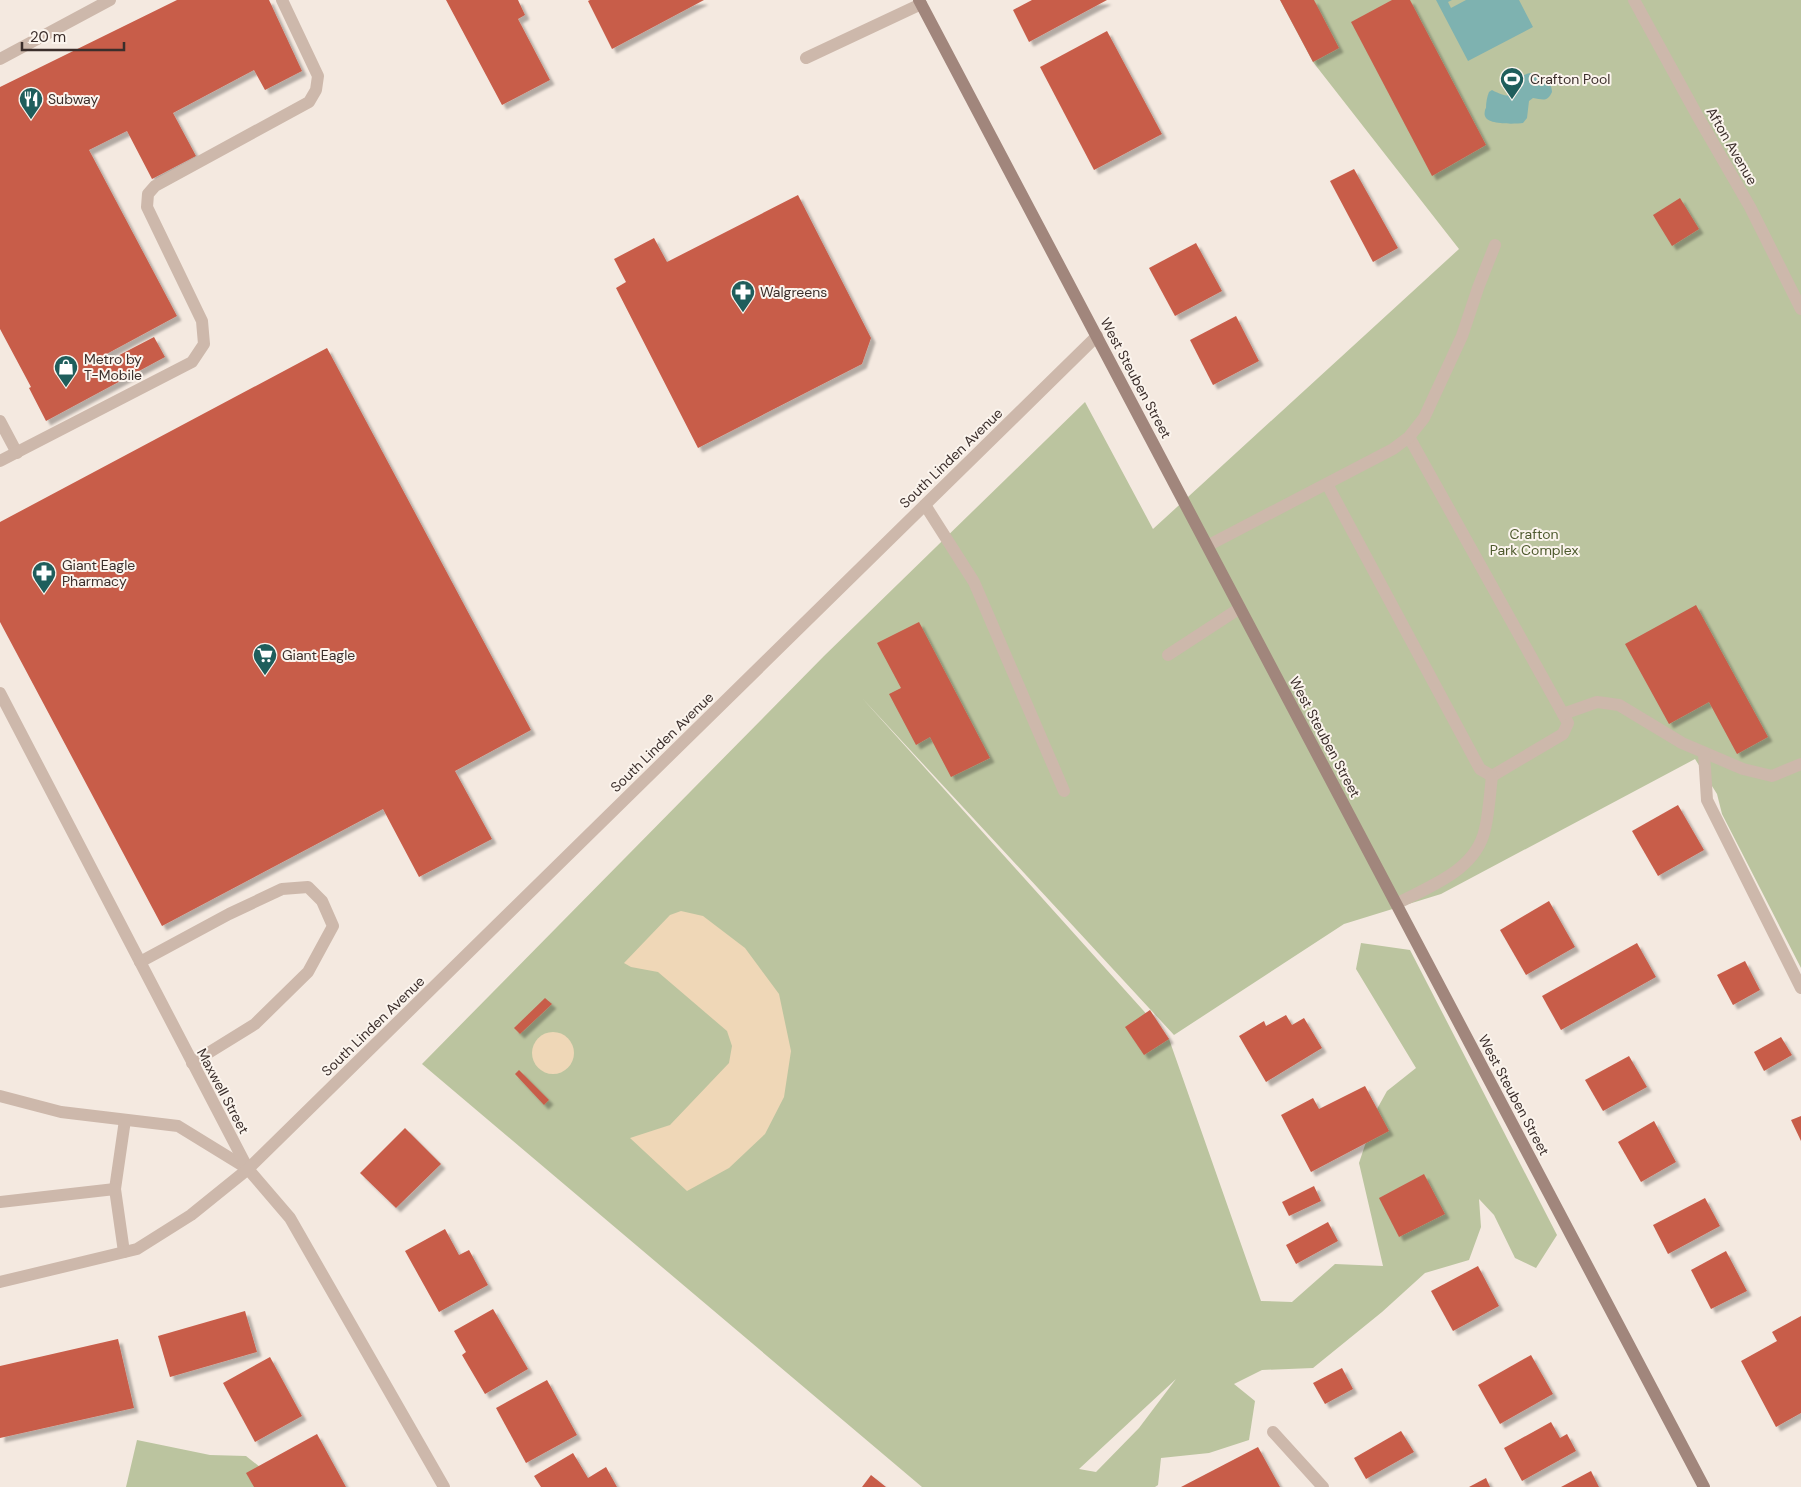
<svg xmlns="http://www.w3.org/2000/svg" width="1801" height="1487" viewBox="0 0 1801 1487" font-family="'DM Sans',sans-serif">
<style>
.green{fill:#bbc49f;fill-rule:evenodd}
.sand{fill:#efd7b7}
.water{fill:#7eb2b0}
.building{fill:#c85d4a;filter:url(#shadow)}
.lines{fill:none;stroke-linecap:round;stroke-linejoin:round}
.service{stroke:#cdb8ab;stroke-width:12}
.minor{stroke:#cdb8ab;stroke-width:12}
.secondary{stroke:#a1867c;stroke-width:12}
.labels{text-anchor:middle;stroke-width:4;stroke-linejoin:round;paint-order:stroke}
.poi-label{font-size:14px;fill:#3b2e2b;stroke:#fbf4ed;text-anchor:start}
.street-label{font-size:14px;fill:#3b2e2b;stroke:#fbf4ed}
.park-label{font-size:14px;fill:#4e5a2e;stroke:#fbf4ed}
</style>
<defs>
<filter id="shadow"><feDropShadow dx="4.5" dy="4.5" stdDeviation="1" flood-color="#0004"/></filter>
</defs>
<rect width="100%" height="100%" fill="#f4e9e0"/>
<!-- green -->
<g class="green">
<path d="M 1280,0 L 1801,0 L 1801,968 L 1722,814 L 1717,794 L 1695,759 L 1441,894 L 1344,924 L 1174,1035 L 862,698 L 1169,1039 L 1261,1301 L 1292,1302 L 1335,1264 L 1383,1266 L 1359,1163 L 1377,1109 L 1387,1091 L 1416,1068 L 1356,969 L 1361,943 L 1410,950 L 1557,1235 L 1536,1268 L 1515,1258 L 1494,1215 L 1479,1199 L 1481,1227 L 1469,1260 L 1425,1273 L 1382,1312 L 1313,1368 L 1262,1370 L 1234,1384 L 1255,1401 L 1249,1440 L 1209,1453 L 1161,1458 L 1158,1485 L 1155,1487 L 922,1487 L 422,1064 L 824,656 L 1085,402 L 1153,529 L 1459,249 L 1313,62 ZM 1176,1379 L 1139,1428 L 1096,1472 L 1079,1469 Z"/>
<path d="M 137,1440 L 210,1455 L 246,1456 L 265,1471 L 260,1487 L 126,1487 Z"/>
</g>
<!-- sand -->
<g class="sand">
<path d="M 681,911 L 703,916 L 745,948 L 779,994 L 791,1051 L 784,1097 L 765,1134 L 729,1168 L 687,1191 L 630,1138 L 670,1125 L 729,1063 L 732,1046 L 727,1031 L 658,972 L 631,967 L 624,963 L 670,915 Z"/>
<circle cx="553" cy="1053" r="21"/>
</g>
<!-- water -->
<g class="water">
<path d="M 1436,0 L 1452,0 L 1448,2 L 1451,8 L 1466,0 L 1519,0 L 1533,27 L 1468,61 Z"/>
<path d="M 1531,73 C 1541,76 1552,79 1552,92 C 1547,103 1542,99 1533,98 L 1529,101 L 1527,118 L 1523,123 C 1515,124 1487,125 1485,116 C 1484,114 1485,109 1486,108 C 1486,102 1487,97 1489,92 L 1492,90 C 1526,108 1504,77 1531,73 Z"/>
</g>
<!-- building -->
<g class="building">
<path d="M 177,0 L 269,0 L 302,71 L 265,90 L 254,70 L 173,113 L 196,156 L 152,179 L 127,131 L 89,150 L 177,316 L 101,357 L 104,363 L 154,337 L 165,357 L 46,421 L 29,388 L 31,387 L 0,329 L 0,87 Z"/>
<path d="M 446,0 L 518,0 L 525,15 L 518,19 L 550,80 L 502,105 Z"/>
<path d="M 590,0 L 704,0 L 612,49 L 588,1 Z"/>
<path d="M 1032,0 L 1107,0 L 1029,42 L 1013,10 Z"/>
<path d="M 1280,0 L 1314,0 L 1339,48 L 1313,62 Z"/>
<path d="M 1392,0 L 1410,0 L 1486,145 L 1432,176 L 1351,22 Z"/>
<path d="M 1107,31 L 1162,134 L 1094,170 L 1040,67 Z"/>
<path d="M 1354,169 L 1398,248 L 1373,262 L 1330,181 Z"/>
<path d="M 798,195 L 871,338 L 862,364 L 698,448 L 616,288 L 626,282 L 614,259 L 654,238 L 667,262 Z"/>
<path d="M 1680,198 L 1699,229 L 1672,246 L 1653,215 Z"/>
<path d="M 1196,243 L 1222,291 L 1175,316 L 1149,268 Z"/>
<path d="M 1236,316 L 1259,361 L 1213,385 L 1190,340 Z"/>
<path d="M 327,348 L 531,730 L 455,771 L 492,839 L 419,877 L 383,809 L 162,926 L 0,622 L 0,522 Z"/>
<path d="M 1696,605 L 1768,737 L 1737,754 L 1709,702 L 1669,724 L 1625,644 Z"/>
<path d="M 919,622 L 990,758 L 951,777 L 930,737 L 916,745 L 889,694 L 901,688 L 877,643 Z"/>
<path d="M 1678,805 L 1704,850 L 1658,876 L 1632,831 Z"/>
<path d="M 1549,901 L 1575,947 L 1526,975 L 1500,930 Z"/>
<path d="M 1637,943 L 1656,977 L 1561,1030 L 1542,996 Z"/>
<path d="M 1745,961 L 1760,990 L 1733,1005 L 1717,975 Z"/>
<path d="M 545,998 L 552,1004 L 520,1034 L 514,1028 Z"/>
<path d="M 1150,1010 L 1169,1039 L 1144,1055 L 1125,1027 Z"/>
<path d="M 1286,1015 L 1292,1025 L 1304,1018 L 1322,1048 L 1266,1082 L 1239,1036 L 1264,1021 L 1266,1026 Z"/>
<path d="M 1781,1037 L 1792,1055 L 1764,1071 L 1754,1052 Z"/>
<path d="M 1629,1056 L 1647,1087 L 1603,1111 L 1585,1080 Z"/>
<path d="M 519,1070 L 549,1100 L 544,1105 L 515,1074 Z"/>
<path d="M 1365,1086 L 1389,1131 L 1311,1172 L 1281,1115 L 1313,1098 L 1319,1109 Z"/>
<path d="M 1801,1116 L 1801,1141 L 1791,1120 Z"/>
<path d="M 1654,1121 L 1676,1162 L 1641,1182 L 1618,1142 Z"/>
<path d="M 405,1128 L 441,1164 L 396,1208 L 360,1173 Z"/>
<path d="M 1424,1174 L 1445,1214 L 1399,1237 L 1379,1198 Z"/>
<path d="M 1314,1186 L 1321,1201 L 1289,1216 L 1282,1202 Z"/>
<path d="M 1705,1198 L 1720,1226 L 1668,1254 L 1653,1225 Z"/>
<path d="M 1328,1222 L 1338,1241 L 1296,1264 L 1286,1245 Z"/>
<path d="M 445,1229 L 459,1255 L 469,1250 L 488,1285 L 439,1312 L 405,1251 Z"/>
<path d="M 1726,1251 L 1747,1291 L 1711,1309 L 1691,1270 Z"/>
<path d="M 1478,1266 L 1499,1306 L 1453,1331 L 1431,1291 Z"/>
<path d="M 493,1309 L 528,1369 L 485,1394 L 462,1355 L 466,1352 L 454,1331 Z"/>
<path d="M 245,1311 L 257,1352 L 170,1377 L 158,1336 Z"/>
<path d="M 1801,1316 L 1801,1413 L 1776,1427 L 1741,1361 L 1777,1341 L 1772,1332 Z"/>
<path d="M 118,1339 L 134,1408 L 0,1438 L 0,1366 Z"/>
<path d="M 1531,1355 L 1553,1394 L 1500,1424 L 1478,1385 Z"/>
<path d="M 270,1357 L 302,1416 L 255,1442 L 223,1383 Z"/>
<path d="M 1342,1368 L 1353,1389 L 1325,1404 L 1313,1383 Z"/>
<path d="M 547,1380 L 577,1435 L 526,1463 L 496,1408 Z"/>
<path d="M 1551,1422 L 1560,1438 L 1567,1434 L 1576,1451 L 1522,1481 L 1504,1448 Z"/>
<path d="M 1401,1431 L 1414,1452 L 1366,1479 L 1354,1458 Z"/>
<path d="M 317,1434 L 346,1487 L 254,1487 L 246,1473 Z"/>
<path d="M 1258,1447 L 1280,1487 L 1181,1487 Z"/>
<path d="M 573,1453 L 588,1478 L 606,1467 L 617,1487 L 541,1487 L 534,1476 Z"/>
<path d="M 1591,1471 L 1599,1487 L 1561,1487 Z"/>
<path d="M 871,1475 L 886,1487 L 862,1487 Z"/>
<path d="M 1486,1478 L 1490,1487 L 1469,1487 Z"/>
</g>
<g class="lines">
<!-- service -->
<g class="service">
<path d="M 806,58 L 921,4"/>
<path d="M 0,421 L 17,453"/>
<path d="M 0,461 L 192,362 L 204,344 L 202,321 L 147,207 L 148,194 L 155,186 L 309,102 L 316,90 L 318,76 L 282,0"/>
<path d="M 1327,484 L 1480,769 L 1492,776 L 1563,734 L 1568,723 L 1409,437"/>
<path d="M 925,505 L 974,582 L 1064,791"/>
<path d="M 1207,546 L 1393,449 L 1409,437 L 1424,418 L 1462,336 L 1478,288 L 1495,245"/>
<path d="M 1168,655 L 1240,608"/>
<path d="M 1563,714 L 1597,702 L 1619,705 L 1682,743 L 1743,769 L 1772,776 L 1801,764"/>
<path d="M 1704,753 L 1707,800 L 1801,988"/>
<path d="M 1396,904 C 1429,886 1476,871 1485,829 C 1489,812 1490,793 1492,776"/>
<path d="M 140,962 L 229,914 L 282,889 L 308,887 L 322,901 L 333,926 L 308,972 L 255,1024 L 192,1063"/>
<path d="M 0,1096 L 61,1112 L 178,1126 L 248,1169"/>
<path d="M 115,1189 L 125,1120"/>
<path d="M 0,1202 L 115,1189 L 124,1252"/>
</g>
<!-- minor -->
<g class="minor">
<path d="M 1634,0 L 1697,115 L 1750,207 L 1801,309"/>
<path d="M 0,59 L 110,0"/>
<path d="M 0,693 L 248,1169 L 290,1218 L 444,1487"/>
<path d="M 0,1282 L 137,1249 L 191,1215 L 248,1169 L 1097,336"/>
<path d="M 1273,1432 L 1323,1487"/>
</g>
<!-- secondary -->
<path class="secondary" d="M 919,0 L 1704,1487"/>
</g>
<!-- icons -->
<defs>
<g id="stadium-pin" transform="scale(1.25)"><path d="M0 17L-7.5 6A9.5 9.5 0 1 1 7.5 6Z" fill="#1f5e5c" stroke="#fbf4ed"/><path d="M0-5a6.5 5 0 1 0 0 10a6.5 5 0 1 0 0-10ZM-3.5-1.8h7v3.6h-7Z" fill="#fff"/></g>
<g id="restaurant-pin" transform="scale(1.25)"><path d="M0 17L-7.5 6A9.5 9.5 0 1 1 7.5 6Z" fill="#1f5e5c" stroke="#fbf4ed"/><path d="M-5-6h1v4h1v-4h1v4h1v-4h1v5L-1.5 .5V6h-2V.5L-5-1ZM5-6V6H3V1.5H1.5Q1.5-4 5-6Z" fill="#fff"/></g>
<g id="pharmacy-pin" transform="scale(1.25)"><path d="M0 17L-7.5 6A9.5 9.5 0 1 1 7.5 6Z" fill="#1f5e5c" stroke="#fbf4ed"/><path d="M-2-6h4v4h4v4h-4v4h-4v-4h-4v-4h4Z" fill="#fff"/></g>
<g id="shop-pin" transform="scale(1.25)"><path d="M0 17L-7.5 6A9.5 9.5 0 1 1 7.5 6Z" fill="#1f5e5c" stroke="#fbf4ed"/><path d="M-5-2.5h2.3a2.7 3.5 0 0 1 5.4 0H5L5.5 6h-11ZM-1.5-2.5h3a1.5 2.3 0 0 0-3 0Z" fill="#fff"/></g>
<g id="supermarket-pin" transform="scale(1.25)"><path d="M0 17L-7.5 6A9.5 9.5 0 1 1 7.5 6Z" fill="#1f5e5c" stroke="#fbf4ed"/><path d="M-6-5.5h2.5l.6 2H6L4.5 2H-2.5L-4.4-4H-6ZM-1.5 3.2a1.3 1.3 0 1 0 .1 0ZM3 3.2a1.3 1.3 0 1 0 .1 0Z" fill="#fff"/></g>
</defs>
<g fill-rule="evenodd">
<use href="#stadium-pin" x="1512" y="79"/>
<use href="#restaurant-pin" x="31" y="99"/>
<use href="#pharmacy-pin" x="743" y="292"/>
<use href="#shop-pin" x="66" y="367"/>
<use href="#pharmacy-pin" x="44" y="573"/>
<use href="#supermarket-pin" x="265" y="655"/>
</g>
<g class="labels">
<!-- poi labels -->
<g class="poi-label">
<text x="1530" y="84">Crafton Pool</text>
<text x="48" y="104">Subway</text>
<text x="760" y="297">Walgreens</text>
<text x="84" y="364">Metro by<tspan x="84" dy="16">T-Mobile</tspan></text>
<text x="62" y="570">Giant Eagle<tspan x="62" dy="16">Pharmacy</tspan></text>
<text x="282" y="660">Giant Eagle</text>
</g>
<!-- street labels -->
<g class="street-label">
<text transform="translate(1732 146) rotate(60)" y="5">Afton Avenue</text>
<text transform="translate(1136 378) rotate(62)" y="5">West Steuben Street</text>
<text transform="translate(951 458) rotate(-44)" y="5">South Linden Avenue</text>
<text transform="translate(1325 737) rotate(62)" y="5">West Steuben Street</text>
<text transform="translate(662 742) rotate(-44)" y="5">South Linden Avenue</text>
<text transform="translate(373 1026) rotate(-44)" y="5">South Linden Avenue</text>
<text transform="translate(223 1091) rotate(62)" y="5">Maxwell Street</text>
<text transform="translate(1514 1095) rotate(62)" y="5">West Steuben Street</text>
</g>
<!-- park labels -->
<g class="park-label">
<text x="1534" y="539">Crafton<tspan x="1534" dy="16">Park Complex</tspan></text>
</g>
</g>
<!-- scale -->
<path d="M22 42v8h102v-8" fill="none" stroke="#3b2e2b" stroke-width="2.5"/>
<text x="30" y="42" font-size="15" fill="#3b2e2b" stroke="#fbf4ed" stroke-width="4" paint-order="stroke">20 m</text>
</svg>
